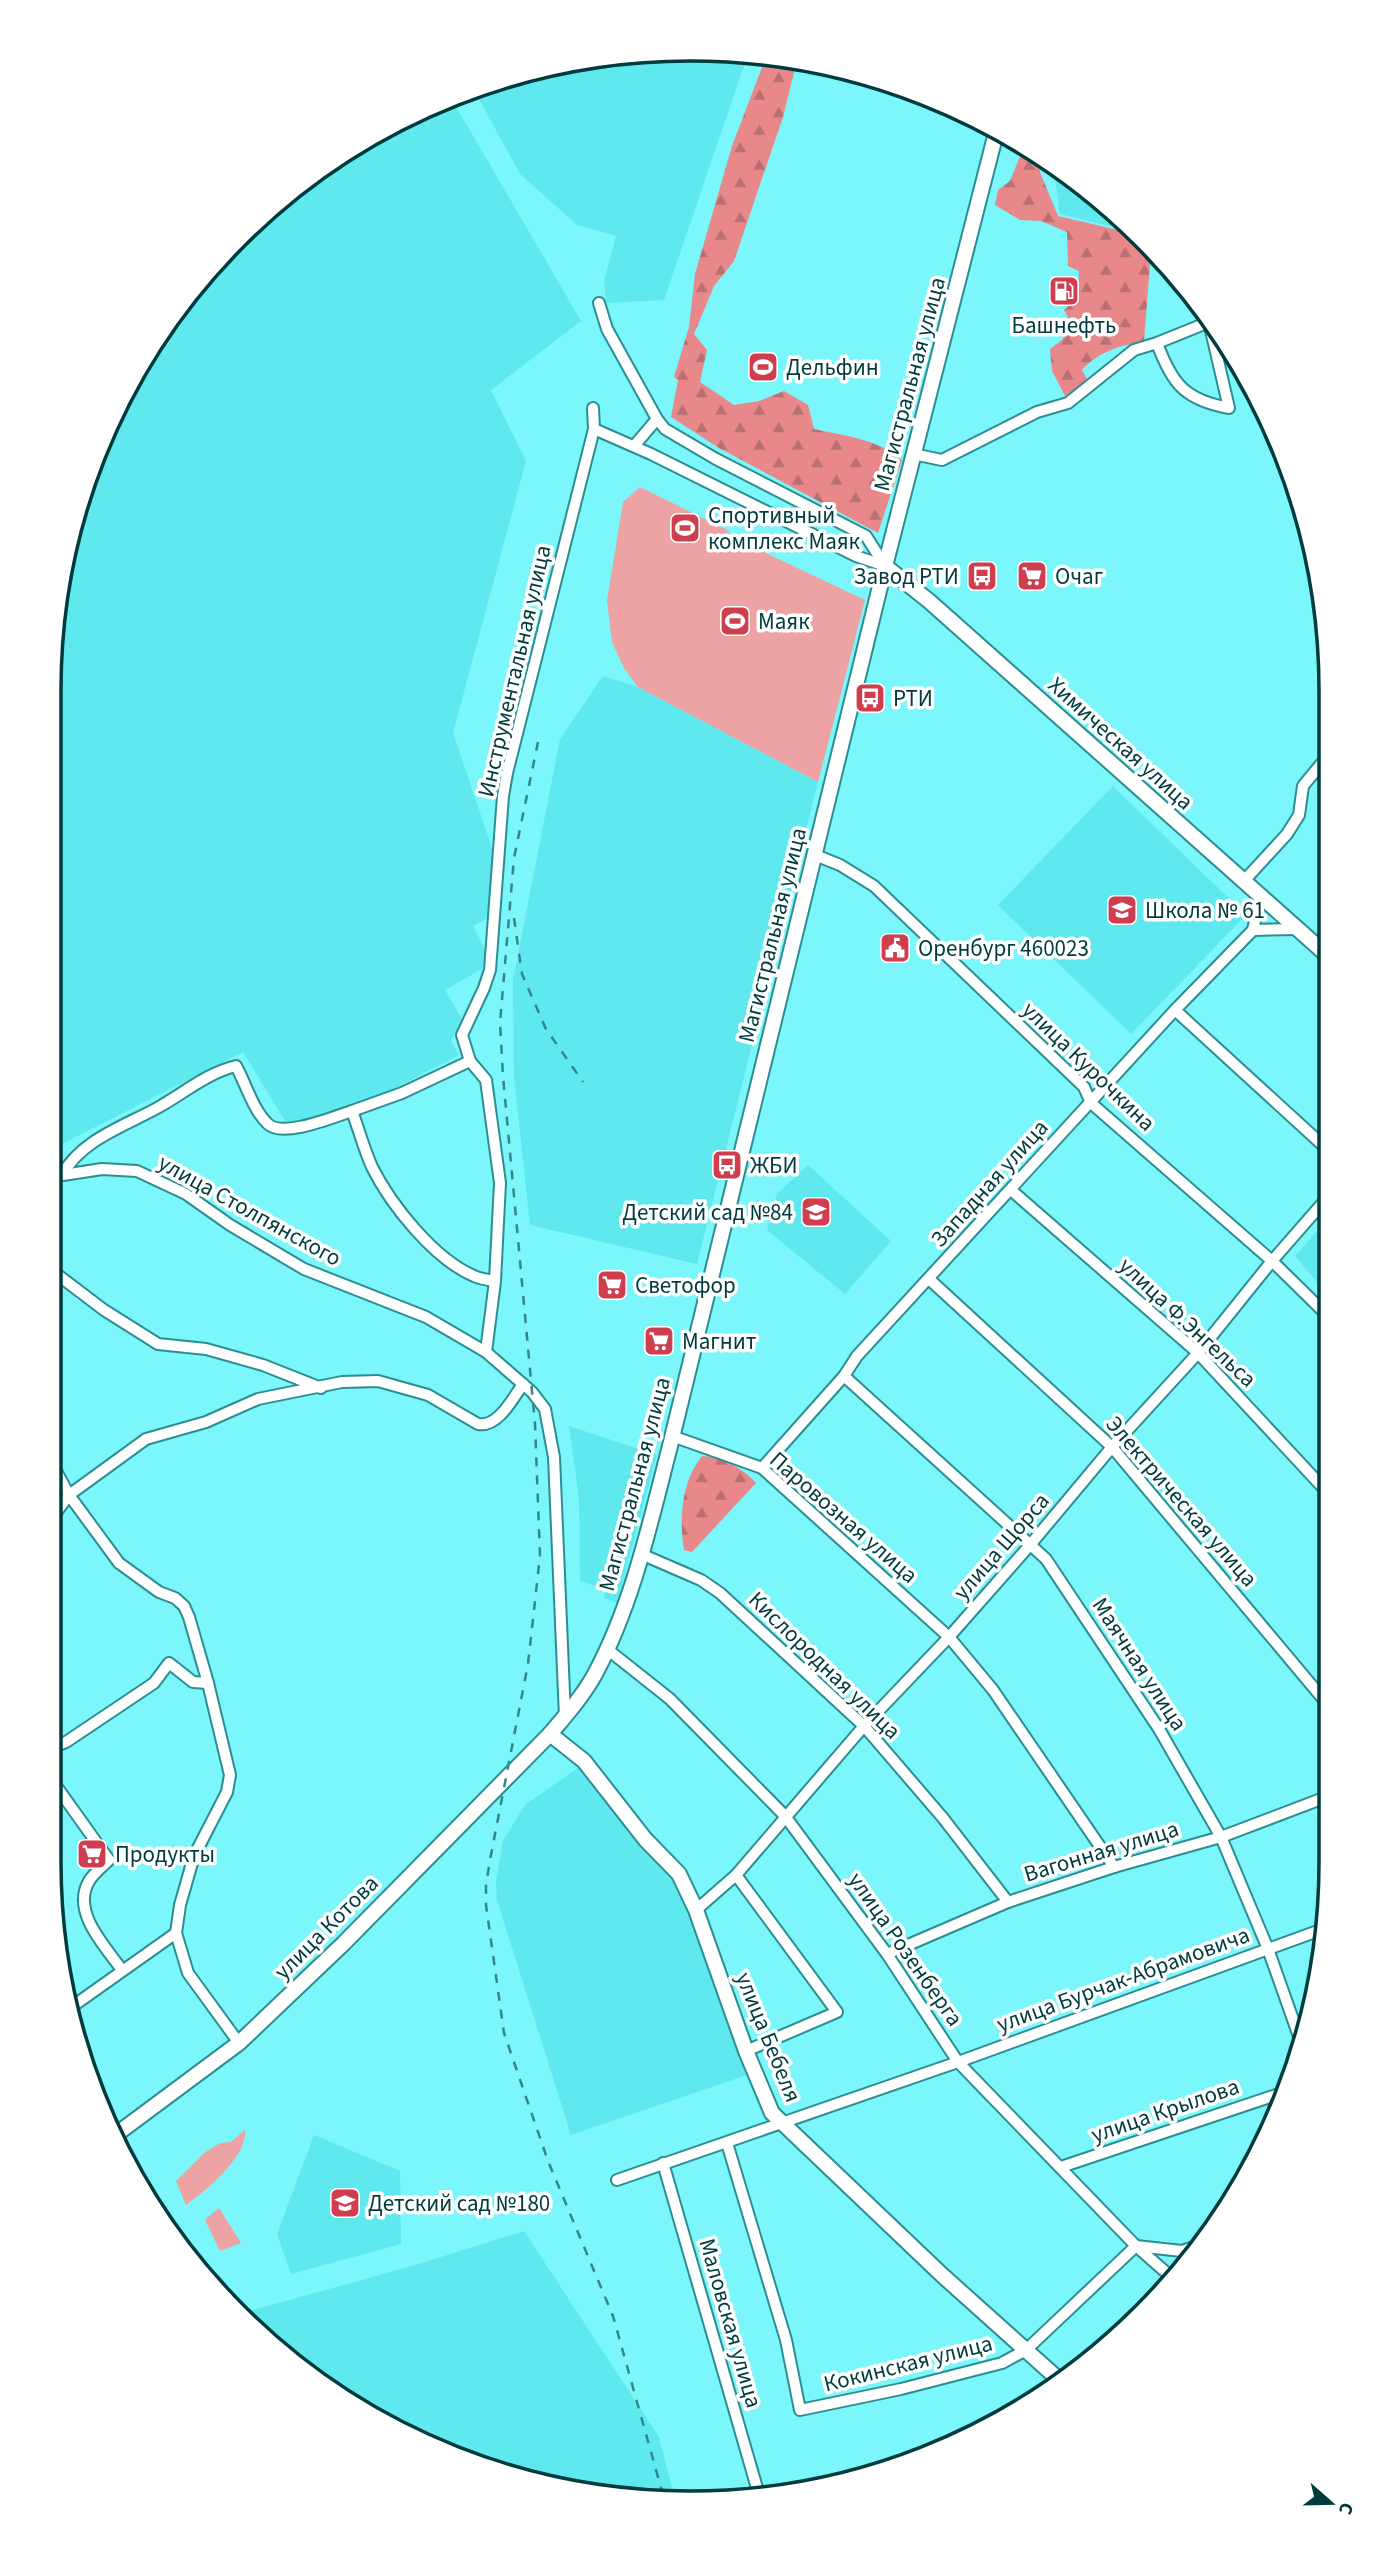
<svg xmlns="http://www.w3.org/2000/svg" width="1380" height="2552" viewBox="0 0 1380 2552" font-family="'Source Sans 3',sans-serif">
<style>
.built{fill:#5fe9ee}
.forest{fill:url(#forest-firs)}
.park{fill:#eda2a3}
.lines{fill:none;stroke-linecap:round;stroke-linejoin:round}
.minor-casing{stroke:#2c8e91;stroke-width:14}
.tertiary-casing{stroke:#2c8e91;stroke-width:18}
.minor{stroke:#fff;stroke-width:10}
.tertiary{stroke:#fff;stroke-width:14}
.rail{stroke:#328789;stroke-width:2.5;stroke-dasharray:9 9;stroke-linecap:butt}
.labels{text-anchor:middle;stroke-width:7;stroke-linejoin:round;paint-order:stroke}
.poi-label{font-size:23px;fill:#003b3d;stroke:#fff;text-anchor:start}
.street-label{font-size:23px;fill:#003b3d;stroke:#fff}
.rim{fill:none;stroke:#003b3d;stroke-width:3.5}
</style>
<defs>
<pattern id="forest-firs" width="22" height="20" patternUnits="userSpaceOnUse" patternTransform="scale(1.75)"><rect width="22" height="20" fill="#e9888b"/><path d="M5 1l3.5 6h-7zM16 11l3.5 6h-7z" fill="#ba7073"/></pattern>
</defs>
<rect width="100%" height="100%" fill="#7bf6fa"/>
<!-- built -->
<g class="built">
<path d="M 648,50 L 748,54 L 664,300 L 606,303 L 604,281 L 616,236 L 577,225 L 520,174 L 474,90 L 524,71 Z"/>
<path d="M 451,98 L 581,321 L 491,390 L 526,461 L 453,733 L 495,857 L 489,917 L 473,926 L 487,954 L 484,968 L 445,990 L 462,1019 L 451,1041 L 459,1055 L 372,1100 L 287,1124 L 243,1052 L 50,1150 L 50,648 L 71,524 L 135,370 L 208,268 L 299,182 L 406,115 Z"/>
<path d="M 1053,165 L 1113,208 L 1134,232 L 1060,214 Z"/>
<path d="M 1276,441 L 1297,484 L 1304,516 L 1272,443 Z"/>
<path d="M 603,676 L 638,687 L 818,782 L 697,1264 L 530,1225 L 514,1077 L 513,980 L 560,739 Z"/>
<path d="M 1113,786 L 1246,915 L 1131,1034 L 998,905 Z"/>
<path d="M 808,1165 L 891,1241 L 845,1294 L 767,1230 L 777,1194 Z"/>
<path d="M 1327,1220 L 1328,1295 L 1295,1256 Z"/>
<path d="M 569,1426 L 657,1455 L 617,1603 L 604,1598 L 606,1589 L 580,1581 L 579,1498 Z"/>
<path d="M 579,1767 L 605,1801 L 678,1883 L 747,2075 L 571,2135 L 497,1900 L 496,1882 L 503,1841 L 525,1805 Z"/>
<path d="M 314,2135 L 400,2171 L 401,2244 L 291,2274 L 277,2234 Z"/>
<path d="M 524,2231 L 659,2437 L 674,2496 L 524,2481 L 334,2395 L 246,2312 L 412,2266 Z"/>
</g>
<!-- forest -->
<g class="forest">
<path d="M 767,54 L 797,60 L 783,117 L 734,261 L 714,286 L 694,334 L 707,350 L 700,382 L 734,405 L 759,401 L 784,391 L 808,405 L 814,429 C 845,436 878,439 902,460 L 878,533 L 719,448 L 671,417 L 678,380 L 674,377 L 689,327 L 695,274 L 732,146 Z"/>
<path d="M 1013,136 L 1037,154 L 1040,172 L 1058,216 L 1135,234 L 1151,251 L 1144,341 C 1120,346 1099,351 1082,370 L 1088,381 L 1065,396 L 1052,371 L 1050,349 L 1062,340 L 1071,323 L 1064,310 C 1080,297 1078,290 1079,271 L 1068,266 L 1067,232 L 1041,221 L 1020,220 L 995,205 L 998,190 L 1010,181 L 1020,156 Z"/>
<path d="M 702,1456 C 723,1457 742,1468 756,1483 L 692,1552 L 684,1550 C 679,1519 681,1482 702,1456 Z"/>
</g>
<!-- park -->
<g class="park">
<path d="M 640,487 L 729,531 L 728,535 L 865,600 L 818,782 L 638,687 L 624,668 L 612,642 L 607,601 L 623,502 Z"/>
<path d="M 245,2130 C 248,2156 205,2192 186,2205 L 176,2181 L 204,2153 L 220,2143 L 231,2142 Z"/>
<path d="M 219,2208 L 241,2243 L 220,2251 L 205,2220 Z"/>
</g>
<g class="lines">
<!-- minor casing -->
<g class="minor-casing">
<g id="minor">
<path d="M 599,303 L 607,329 L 657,419 L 665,429 L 716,459 L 866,536 L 885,566"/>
<path d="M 594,429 L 651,454 L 856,556 L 885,566"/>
<path d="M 634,446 L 657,419"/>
<path d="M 913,454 L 942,460 L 1037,412 L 1068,403 L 1134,350 L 1157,343 C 1172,384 1185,400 1229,408 L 1209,322 L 1157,343"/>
<path d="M 815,855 L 840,865 L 874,886 L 1084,1087 L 1091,1103 L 1272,1261 L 1328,1316"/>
<path d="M 1243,882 L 1287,834 L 1299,815 L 1303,786 L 1321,764 L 1326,762"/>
<path d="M 1260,897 L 1253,930 L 1298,929"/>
<path d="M 1175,1010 L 1327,1149"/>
<path d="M 470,1061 L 402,1093 L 352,1111 C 359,1130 364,1149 372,1167 C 391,1205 434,1259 474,1276 C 480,1279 488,1280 495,1281"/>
<path d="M 62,1175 C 82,1139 125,1126 159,1107 C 184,1093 207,1073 236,1066 C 246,1084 253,1110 268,1124 C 283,1138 333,1117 352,1111"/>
<path d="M 50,1177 L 102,1169 L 137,1171 L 186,1194 L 230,1225 L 304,1269 L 426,1317 L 486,1352 L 532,1392 L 545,1409 L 554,1457 L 565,1717"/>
<path d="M 1011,1190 L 1198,1353 L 1328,1493"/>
<path d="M 50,1269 L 104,1310 L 158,1344 L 206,1349 L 263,1365 L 321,1388"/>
<path d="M 929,1279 L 1112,1447 L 1329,1706"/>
<path d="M 486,1352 L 495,1281 L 500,1183 L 486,1080 L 470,1061 L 462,1035 L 484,988 L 490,970 L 503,796 L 507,773 L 594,429 L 593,408"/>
<path d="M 844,1376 L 1046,1559 L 1159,1729 L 1221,1837 L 1268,1949 L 1302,2045"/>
<path d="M 672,1436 L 762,1468 L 949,1637 L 993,1690 L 1114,1867"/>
<path d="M 49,1458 L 69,1495 L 119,1563 L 159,1592 L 175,1598 L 184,1606 L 189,1617 L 208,1683 L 230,1775 L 227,1792 L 194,1856 L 180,1905 L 176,1933 L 188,1973 L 239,2043"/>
<path d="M 762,1468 L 844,1376 L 857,1356 L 1175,1010 L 1253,930"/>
<path d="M 49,1522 L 69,1495 L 146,1439 L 206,1422 L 258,1399 L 342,1382 L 378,1381 L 428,1395 L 478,1424 C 498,1428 513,1398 523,1384"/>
<path d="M 641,1554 L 701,1580 L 720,1593 L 864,1726 L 943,1818 L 1008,1902"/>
<path d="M 607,1649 L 670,1699 L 785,1816 L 887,1954 L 958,2062 L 1136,2246 L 1169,2275"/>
<path d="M 49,1749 L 66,1742 L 154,1683 L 169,1663 L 193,1682 L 208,1683"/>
<path d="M 49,1776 L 109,1860 C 103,1866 94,1873 89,1881 C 71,1912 105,1946 122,1970"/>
<path d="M 736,1875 L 837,2012 L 746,2051"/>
<path d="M 696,1910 L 736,1875 L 864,1726 L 949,1637 L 1030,1545 L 1112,1447 L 1198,1353 L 1272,1261 L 1327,1198"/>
<path d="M 887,1954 L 1008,1902 L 1114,1867 L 1221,1837 L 1329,1796"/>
<path d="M 73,2006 L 176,1933"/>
<path d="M 727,2143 L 786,2340 L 800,2410 L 901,2389 L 1002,2363 L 1026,2350 L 1136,2246 L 1182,2251 L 1191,2248"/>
<path d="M 663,2163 L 759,2495"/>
<path d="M 1061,2167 L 1282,2093"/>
<path d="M 617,2180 L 958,2062 L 1326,1928"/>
</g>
</g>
<!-- tertiary casing -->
<g class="tertiary-casing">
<g id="tertiary">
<path d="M 885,566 L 929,601 L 1327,955"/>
<path d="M 550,1734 L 584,1761 L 645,1839 L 679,1874 L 696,1910 L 746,2051 L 772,2113 L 942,2275 L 1057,2378"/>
<path d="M 118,2133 L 239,2043 L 343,1944 L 550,1734 C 566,1715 583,1696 595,1674 C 633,1603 650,1523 670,1446 L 885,566 L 997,129"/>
</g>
</g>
<!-- minor -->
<use href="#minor" class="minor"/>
<!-- tertiary -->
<use href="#tertiary" class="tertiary"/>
<!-- rail -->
<g class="rail">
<path d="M 538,742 L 514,858 L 500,1023 L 503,1076 L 535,1424 L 540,1556 L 528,1664 L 490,1860 L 486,1885 L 486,1905 L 504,2033 L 548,2161 L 613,2316 L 663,2495"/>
<path d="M 514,918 L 522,974 L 546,1029 L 583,1082"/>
</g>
</g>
<!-- icons -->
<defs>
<g id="fuel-square" transform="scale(1.575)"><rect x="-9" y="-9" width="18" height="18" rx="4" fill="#ce3e4f" stroke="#fff"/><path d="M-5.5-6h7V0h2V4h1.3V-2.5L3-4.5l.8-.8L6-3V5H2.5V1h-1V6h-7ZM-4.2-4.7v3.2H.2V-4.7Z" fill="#fff"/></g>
<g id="stadium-square" transform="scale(1.575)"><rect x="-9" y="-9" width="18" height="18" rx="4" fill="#ce3e4f" stroke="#fff"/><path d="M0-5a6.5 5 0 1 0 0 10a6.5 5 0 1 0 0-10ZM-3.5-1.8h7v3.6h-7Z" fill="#fff"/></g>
<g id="bus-square" transform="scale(1.575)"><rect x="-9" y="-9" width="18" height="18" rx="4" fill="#ce3e4f" stroke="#fff"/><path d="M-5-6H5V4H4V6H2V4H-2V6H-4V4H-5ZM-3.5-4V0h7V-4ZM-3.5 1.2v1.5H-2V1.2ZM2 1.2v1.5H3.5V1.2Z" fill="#fff"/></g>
<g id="supermarket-square" transform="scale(1.575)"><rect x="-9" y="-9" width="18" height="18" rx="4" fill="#ce3e4f" stroke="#fff"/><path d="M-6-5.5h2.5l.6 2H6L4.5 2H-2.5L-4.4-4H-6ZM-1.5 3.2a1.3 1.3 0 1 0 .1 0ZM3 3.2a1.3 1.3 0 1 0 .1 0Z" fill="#fff"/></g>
<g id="school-square" transform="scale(1.575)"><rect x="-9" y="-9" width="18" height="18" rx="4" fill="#ce3e4f" stroke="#fff"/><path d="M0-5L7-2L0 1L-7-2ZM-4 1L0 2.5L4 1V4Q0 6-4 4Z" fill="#fff"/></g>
<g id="civic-square" transform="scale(1.575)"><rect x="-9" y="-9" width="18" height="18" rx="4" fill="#ce3e4f" stroke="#fff"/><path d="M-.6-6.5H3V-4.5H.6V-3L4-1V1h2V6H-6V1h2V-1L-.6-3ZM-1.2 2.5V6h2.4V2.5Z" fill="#fff"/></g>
</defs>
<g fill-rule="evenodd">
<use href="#fuel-square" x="1064" y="291"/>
<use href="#stadium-square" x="763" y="367"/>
<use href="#stadium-square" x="685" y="528"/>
<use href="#bus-square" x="982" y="576"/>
<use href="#supermarket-square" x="1032" y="576"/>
<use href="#stadium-square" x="735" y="621"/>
<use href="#bus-square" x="870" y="698"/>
<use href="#school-square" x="1122" y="910"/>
<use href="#civic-square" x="895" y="948"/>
<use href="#bus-square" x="727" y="1165"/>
<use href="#school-square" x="816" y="1212"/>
<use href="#supermarket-square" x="612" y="1285"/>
<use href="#supermarket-square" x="659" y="1341"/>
<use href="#supermarket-square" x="92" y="1854"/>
<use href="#school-square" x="345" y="2203"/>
</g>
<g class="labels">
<!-- poi labels -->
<g class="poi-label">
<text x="1064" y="333" text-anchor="middle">Башнефть</text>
<text x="786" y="375">Дельфин</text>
<text x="708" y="523">Спортивный<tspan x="708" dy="26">комплекс Маяк</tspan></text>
<text x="959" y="584" text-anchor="end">Завод РТИ</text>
<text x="1055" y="584">Очаг</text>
<text x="758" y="629">Маяк</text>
<text x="893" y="706">РТИ</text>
<text x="1145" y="918">Школа № 61</text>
<text x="918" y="956">Оренбург 460023</text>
<text x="750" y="1173">ЖБИ</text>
<text x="793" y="1220" text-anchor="end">Детский сад №84</text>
<text x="635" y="1293">Светофор</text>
<text x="682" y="1349">Магнит</text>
<text x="115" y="1862">Продукты</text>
<text x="368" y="2211">Детский сад №180</text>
</g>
<!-- street labels -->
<g class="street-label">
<text transform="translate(909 384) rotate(-75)" y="8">Магистральная улица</text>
<text transform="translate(514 671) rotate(-77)" y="8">Инструментальная улица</text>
<text transform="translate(1121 743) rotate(42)" y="8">Химическая улица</text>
<text transform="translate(772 935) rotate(-76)" y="8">Магистральная улица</text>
<text transform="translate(1089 1066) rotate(44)" y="8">улица Курочкина</text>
<text transform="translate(989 1183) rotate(-48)" y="8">Западная улица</text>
<text transform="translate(250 1210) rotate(29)" y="8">улица Столпянского</text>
<text transform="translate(1188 1322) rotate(43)" y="8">улица Ф.Энгельса</text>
<text transform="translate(634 1484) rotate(-75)" y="8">Магистральная улица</text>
<text transform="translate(1182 1501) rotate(49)" y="8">Электрическая улица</text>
<text transform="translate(844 1517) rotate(41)" y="8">Паровозная улица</text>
<text transform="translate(1001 1546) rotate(-49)" y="8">улица Щорса</text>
<text transform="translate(1140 1664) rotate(57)" y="8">Маячная улица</text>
<text transform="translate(825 1665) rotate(44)" y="8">Кислородная улица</text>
<text transform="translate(1101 1851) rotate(-17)" y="8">Вагонная улица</text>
<text transform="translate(326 1927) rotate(-45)" y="8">улица Котова</text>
<text transform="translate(906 1949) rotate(55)" y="8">улица Розенберга</text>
<text transform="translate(1123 1979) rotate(-20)" y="8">улица Бурчак-Абрамовича</text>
<text transform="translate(769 2037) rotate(68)" y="8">улица Бебеля</text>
<text transform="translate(1165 2110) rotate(-19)" y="8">улица Крылова</text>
<text transform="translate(731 2323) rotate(74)" y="8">Маловская улица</text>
<text transform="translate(908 2363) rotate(-14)" y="8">Кокинская улица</text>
</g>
</g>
<!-- crop -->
<path d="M0 0H1380V2552H0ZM690 61H690A629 629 0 0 1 1319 690V1862A629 629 0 0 1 690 2491H690A629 629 0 0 1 61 1862V690A629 629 0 0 1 690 61Z" fill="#fff" fill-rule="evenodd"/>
<path class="rim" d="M690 61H690A629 629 0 0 1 1319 690V1862A629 629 0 0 1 690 2491H690A629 629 0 0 1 61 1862V690A629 629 0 0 1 690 61Z"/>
<!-- north arrow -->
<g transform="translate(1331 2503) rotate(110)" stroke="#ffffff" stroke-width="5" paint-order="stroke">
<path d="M0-5L12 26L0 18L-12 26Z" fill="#003b3d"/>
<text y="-10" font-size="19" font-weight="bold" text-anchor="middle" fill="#003b3d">С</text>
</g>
</svg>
